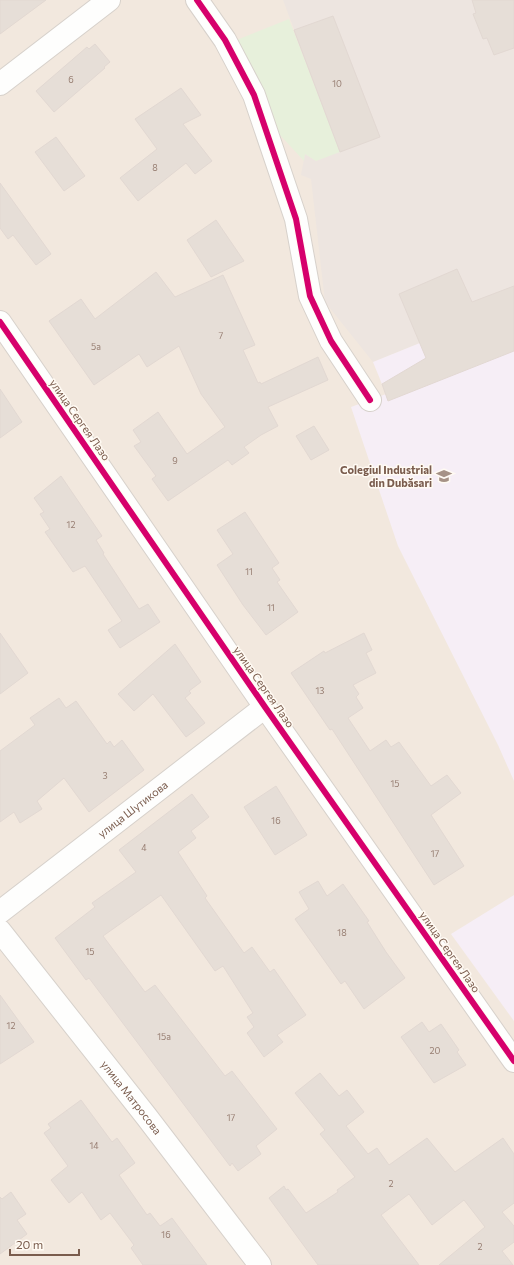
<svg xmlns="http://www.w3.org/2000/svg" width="514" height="1265" viewBox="0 0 514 1265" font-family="Commissioner,sans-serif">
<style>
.residential{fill:#f2e8de}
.industrial{fill:#ede5e0}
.education{fill:#f6eef6}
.green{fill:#e7f0db}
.building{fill:#e6ded7;stroke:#e2d8d2}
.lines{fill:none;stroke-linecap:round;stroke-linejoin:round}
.minor-casing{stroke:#d7d1cb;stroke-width:24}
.minor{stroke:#fefefd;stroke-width:22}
.cycleway-casing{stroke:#fffaf3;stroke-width:8}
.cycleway{stroke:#d6006c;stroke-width:6}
.labels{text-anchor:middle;stroke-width:3;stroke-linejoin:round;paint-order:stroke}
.number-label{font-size:9px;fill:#977e72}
.street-label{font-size:11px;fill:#7a5c4d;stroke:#fffaf3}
.poi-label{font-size:11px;font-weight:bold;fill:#7a5c4d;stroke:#fffaf3;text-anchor:end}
</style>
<rect width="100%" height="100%" fill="#f9f5f0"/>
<!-- residential -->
<rect class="residential" x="0" y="0" width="514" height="1265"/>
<!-- industrial -->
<path class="industrial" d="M 283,0 L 514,0 L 514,305 L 373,362 L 325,302 L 311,179 L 301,175 L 305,154 L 316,161 L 340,151 Z"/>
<!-- education -->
<g class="education">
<path d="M 514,305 L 514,781 L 498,745 L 398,546 L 351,407 L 386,394 L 373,362 Z"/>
<path d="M 514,895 L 514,1021 L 451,934 Z"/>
</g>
<!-- green -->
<path class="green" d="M 289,19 L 340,152 L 316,161 L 305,154 L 304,161 L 280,135 L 234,41 Z"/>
<!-- building -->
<g class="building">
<path d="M 0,0 L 46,0 L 0,34 Z"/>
<path d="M 472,0 L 514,0 L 514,48 L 494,55 L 487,38 L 483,39 L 473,14 L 476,13 Z"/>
<path d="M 333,16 L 380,137 L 340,152 L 294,30 Z"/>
<path d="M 95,44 L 110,62 L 104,67 L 105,68 L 54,112 L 36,91 L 87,47 L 89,49 Z"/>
<path d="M 181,88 L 201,115 L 183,124 L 212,161 L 195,174 L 186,163 L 138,201 L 120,178 L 157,149 L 135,119 Z"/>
<path d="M 56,137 L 85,176 L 64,191 L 35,152 Z"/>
<path d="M 0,183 L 51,254 L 36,265 L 13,235 L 8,239 L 0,228 Z"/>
<path d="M 216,220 L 244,261 L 211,277 L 187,240 Z"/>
<path d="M 457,269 L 472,302 L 514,286 L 514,351 L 388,401 L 382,384 L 426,358 L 399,294 Z"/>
<path d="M 156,272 L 175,297 L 223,275 L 255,345 L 243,350 L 258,383 L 260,382 L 261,384 L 318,357 L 328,380 L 268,407 L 278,426 L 261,435 L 244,447 L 249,453 L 232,465 L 228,460 L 168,501 L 152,479 L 156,476 L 134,446 L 141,442 L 133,430 L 158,412 L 187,454 L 225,427 L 201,394 L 179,346 L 147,367 L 139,354 L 94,385 L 49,321 L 81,299 L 95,319 Z"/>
<path d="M 0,389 L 22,422 L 0,438 Z"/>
<path d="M 314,426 L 329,450 L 311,460 L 296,436 Z"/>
<path d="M 61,476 L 102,536 L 96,540 L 104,553 L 103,554 L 139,609 L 148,604 L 160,622 L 120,648 L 108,630 L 122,621 L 85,566 L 73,572 L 45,532 L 50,529 L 40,514 L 44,512 L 34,498 Z"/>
<path d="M 245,512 L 279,563 L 272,568 L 280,580 L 277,582 L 298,612 L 266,635 L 243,605 L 217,565 L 233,554 L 217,530 Z"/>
<path d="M 0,633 L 28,673 L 0,694 Z"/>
<path d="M 364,633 L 372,650 L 366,653 L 376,673 L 353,685 L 359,694 L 356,697 L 363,708 L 348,718 L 370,751 L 386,740 L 391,747 L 399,742 L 431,786 L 447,775 L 461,793 L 431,815 L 464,866 L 434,885 L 332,729 L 330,730 L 291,673 L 324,651 L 325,653 Z"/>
<path d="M 175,644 L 201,682 L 189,691 L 191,693 L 185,698 L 205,723 L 186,737 L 153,694 L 134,711 L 118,694 Z"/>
<path d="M 59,698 L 66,708 L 76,701 L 107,744 L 110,741 L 114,747 L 122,740 L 144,770 L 89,812 L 64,778 L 37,801 L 42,809 L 20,823 L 14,812 L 0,822 L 0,751 L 35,725 L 30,718 Z"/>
<path d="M 276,786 L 307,835 L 275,855 L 244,807 Z"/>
<path d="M 192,794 L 209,817 L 191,831 L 196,838 L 178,852 L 207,896 L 205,898 L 244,953 L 252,947 L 270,972 L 274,969 L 306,1015 L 277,1035 L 283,1042 L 264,1057 L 247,1033 L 254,1027 L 247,1017 L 253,1013 L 223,966 L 215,971 L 161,895 L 103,936 L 145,992 L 155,985 L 225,1076 L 232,1071 L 277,1129 L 256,1146 L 261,1154 L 238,1171 L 232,1163 L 230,1166 L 89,978 L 86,980 L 55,938 L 95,907 L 92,903 L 136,872 L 119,850 Z"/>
<path d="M 318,881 L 327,896 L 343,884 L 369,921 L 367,922 L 386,952 L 405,978 L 364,1009 L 345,981 L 341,984 L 295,919 L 309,909 L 299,892 Z"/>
<path d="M 0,995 L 34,1042 L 0,1064 Z"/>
<path d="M 422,1022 L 429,1032 L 441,1024 L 459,1050 L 457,1052 L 466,1065 L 434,1083 L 401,1037 Z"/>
<path d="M 320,1073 L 339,1096 L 347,1090 L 364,1112 L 346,1126 L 368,1154 L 377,1148 L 389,1165 L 427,1138 L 455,1172 L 503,1138 L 514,1154 L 514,1203 L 502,1212 L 514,1226 L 514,1242 L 502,1251 L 513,1265 L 439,1265 L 485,1227 L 464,1200 L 432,1225 L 409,1194 L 381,1215 L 419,1265 L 318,1265 L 269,1198 L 284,1186 L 286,1190 L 288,1189 L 306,1213 L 338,1192 L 337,1190 L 355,1177 L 320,1134 L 325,1130 L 295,1093 Z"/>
<path d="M 81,1100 L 112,1142 L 117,1138 L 135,1163 L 119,1175 L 147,1215 L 150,1213 L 160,1226 L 172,1218 L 207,1265 L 143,1265 L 131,1248 L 134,1245 L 110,1213 L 101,1220 L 82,1192 L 69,1203 L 51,1180 L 68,1166 L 44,1133 L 51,1128 L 48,1124 Z"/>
<path d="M 11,1192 L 26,1214 L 17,1220 L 27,1234 L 0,1254 L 0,1197 L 2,1199 Z"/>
</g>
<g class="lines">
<!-- minor casing -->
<g class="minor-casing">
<g id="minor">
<path d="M 197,0 L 225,40 L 254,95 L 296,219 L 310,296 L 331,341 L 370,400"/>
<path d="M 0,84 L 109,0"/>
<path d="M 0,322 L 265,707 L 514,1061"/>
<path id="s1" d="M 0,912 L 265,707"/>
<path id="s2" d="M 0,931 L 146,1116 L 260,1265"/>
</g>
</g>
<!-- minor -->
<use href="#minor" class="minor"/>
<!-- cycleway casing -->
<g class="cycleway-casing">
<g id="cycleway">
<path d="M 197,0 L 225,40 L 254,95 L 296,219 L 310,296 L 331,341 L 370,400"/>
<path d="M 0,322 L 265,707 L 514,1061"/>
</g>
</g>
<!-- cycleway -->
<use href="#cycleway" class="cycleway"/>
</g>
<!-- icons -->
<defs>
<g id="university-bare" transform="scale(1.2)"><path d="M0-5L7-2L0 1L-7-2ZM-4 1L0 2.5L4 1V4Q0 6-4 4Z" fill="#a69286" stroke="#fffaf3" stroke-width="2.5" paint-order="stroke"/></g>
</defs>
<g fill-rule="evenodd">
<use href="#university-bare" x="444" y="476"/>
</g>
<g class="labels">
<!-- number labels -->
<g class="number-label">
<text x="71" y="83">6</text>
<text x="337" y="87">10</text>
<text x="155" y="171">8</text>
<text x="221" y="339">7</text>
<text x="96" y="350">5а</text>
<text x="175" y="464">9</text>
<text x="71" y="528">12</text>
<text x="249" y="575">11</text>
<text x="271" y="611">11</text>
<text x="320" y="694">13</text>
<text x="105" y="779">3</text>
<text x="395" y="787">15</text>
<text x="276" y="824">16</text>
<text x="144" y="851">4</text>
<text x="435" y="857">17</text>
<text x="342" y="936">18</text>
<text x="90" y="955">15</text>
<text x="11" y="1029">12</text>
<text x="164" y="1040">15а</text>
<text x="435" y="1054">20</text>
<text x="231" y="1121">17</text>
<text x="94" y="1149">14</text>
<text x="391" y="1187">2</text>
<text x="166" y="1238">16</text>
<text x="480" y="1250">2</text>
</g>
<!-- street labels -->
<g class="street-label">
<text transform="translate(80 420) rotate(55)" y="4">улица Сергея Лазо</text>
<text transform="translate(264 687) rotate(55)" y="4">улица Сергея Лазо</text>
<text dy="4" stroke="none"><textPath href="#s1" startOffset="168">улица Шутикова</textPath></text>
<text transform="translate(450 952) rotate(55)" y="4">улица Сергея Лазо</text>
<text dy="4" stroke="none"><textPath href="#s2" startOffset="212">улица Матросова</textPath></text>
</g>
<!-- poi labels -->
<g class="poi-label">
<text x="432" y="474">Colegiul Industrial<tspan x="432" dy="13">din Dubăsari</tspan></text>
</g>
</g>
<!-- scale -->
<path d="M10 1249v6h69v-6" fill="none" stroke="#7a5c4d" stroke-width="2"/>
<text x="16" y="1249" font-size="12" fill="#7a5c4d" stroke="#fffaf3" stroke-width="3" paint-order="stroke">20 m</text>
</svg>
